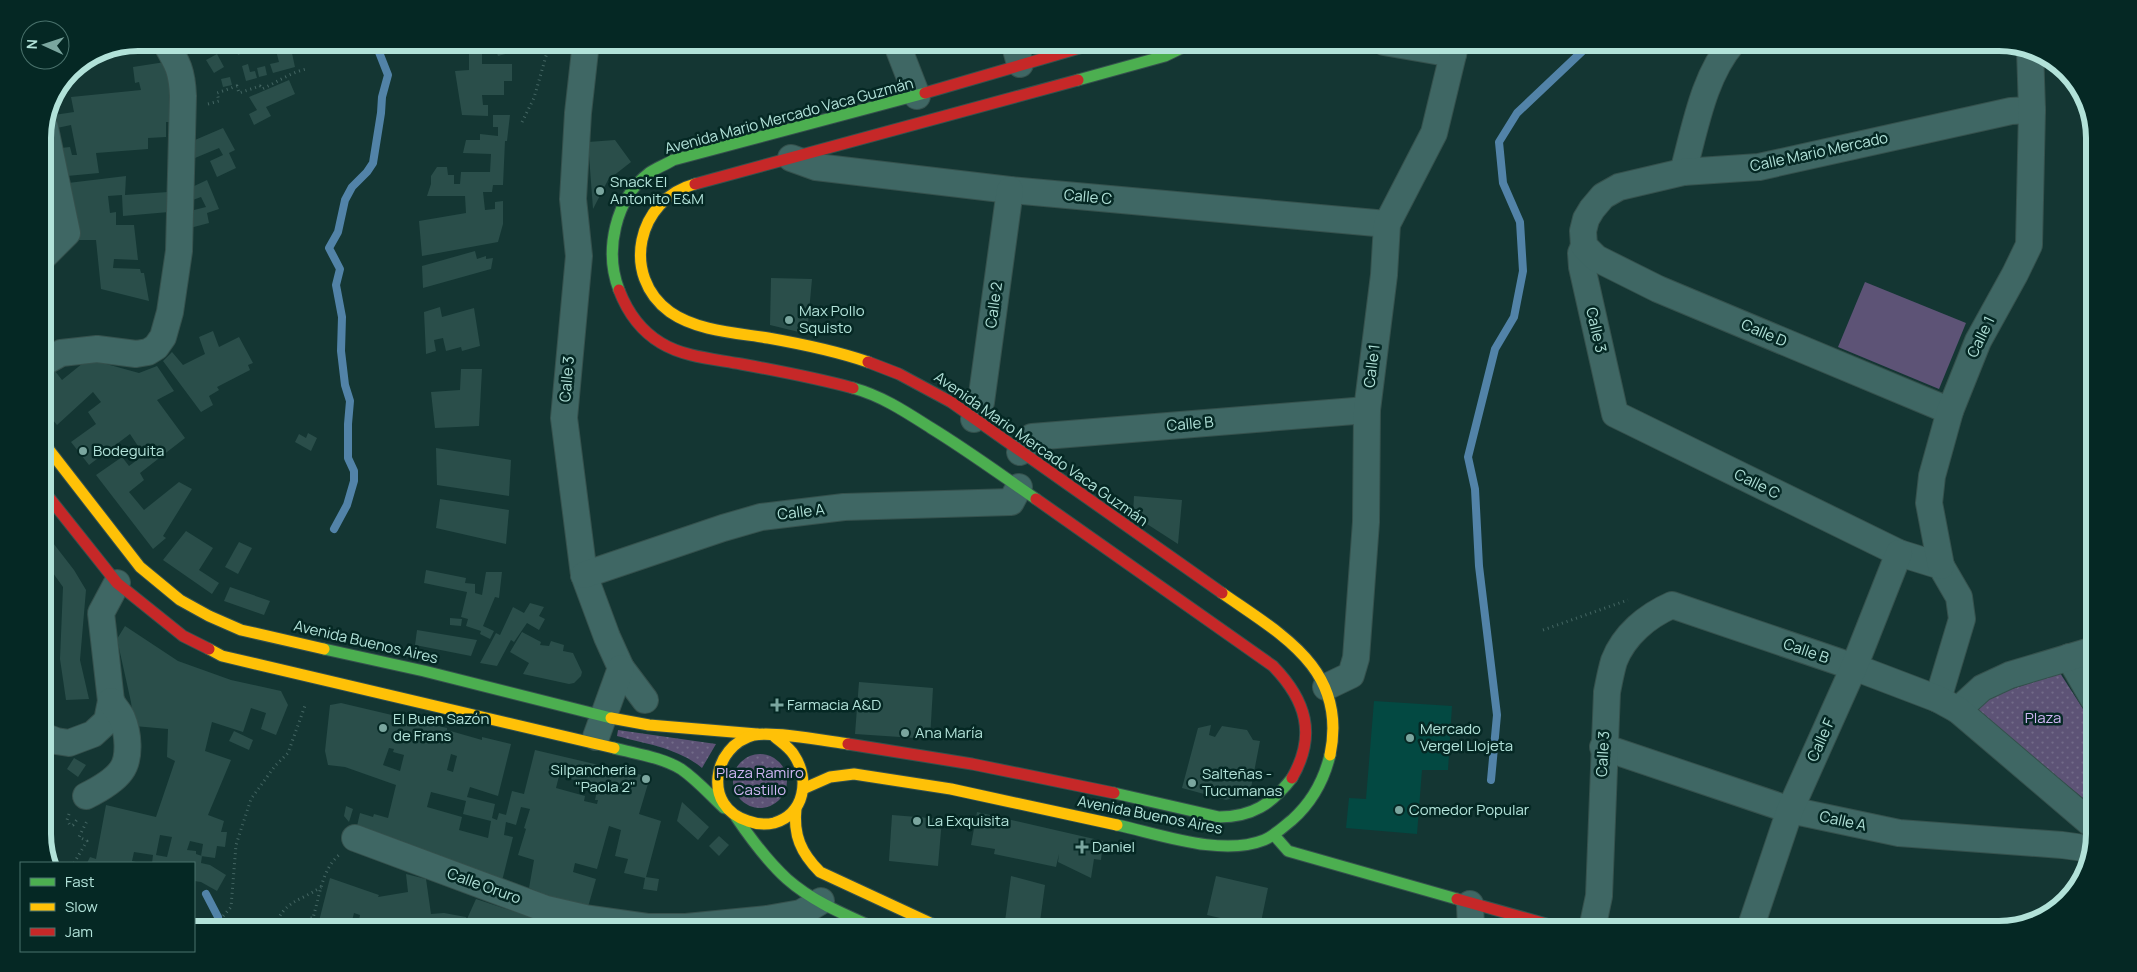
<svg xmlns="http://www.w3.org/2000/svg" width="2137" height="972" viewBox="0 0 2137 972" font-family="Manrope,sans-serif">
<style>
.built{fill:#034942}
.green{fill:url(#green-dots)}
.pitch{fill:#5d5376}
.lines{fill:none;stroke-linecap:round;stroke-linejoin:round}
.stream{stroke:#5283a8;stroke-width:8}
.building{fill:#2a4e4a;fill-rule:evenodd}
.street-casing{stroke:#35514d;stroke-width:28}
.fast-casing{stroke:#35514d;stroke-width:13}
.slow-casing{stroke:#35514d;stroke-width:13}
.jam-casing{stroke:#35514d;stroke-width:13}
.path{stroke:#446663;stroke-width:3;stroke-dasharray:1 4;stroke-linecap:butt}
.street{stroke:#3f6764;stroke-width:26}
.fast{stroke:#4caf50;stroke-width:11}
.slow{stroke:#ffc107;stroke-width:11}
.jam{stroke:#c62828;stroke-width:11}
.poi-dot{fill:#7ba69f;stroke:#052824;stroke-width:2}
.labels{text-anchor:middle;stroke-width:5;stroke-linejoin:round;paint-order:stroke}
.street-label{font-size:15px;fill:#b2e2d9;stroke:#052824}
.poi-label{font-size:15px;fill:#b2e2d9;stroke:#052824;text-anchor:start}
.park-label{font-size:15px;fill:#d1b7f5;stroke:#052824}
.rim{fill:none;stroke:#b2e2d9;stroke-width:6}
</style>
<defs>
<pattern id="green-dots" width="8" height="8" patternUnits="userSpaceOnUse" patternTransform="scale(1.25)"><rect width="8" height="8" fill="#5d5376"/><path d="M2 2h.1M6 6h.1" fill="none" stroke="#726b89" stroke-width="1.8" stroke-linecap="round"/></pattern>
</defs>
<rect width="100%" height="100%" fill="#143633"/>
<!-- built -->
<path class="built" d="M 1374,701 L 1452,706 L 1448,770 L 1422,770 L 1417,834 L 1346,828 L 1349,798 L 1366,799 Z"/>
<!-- green -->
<g class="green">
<path d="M 2060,673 L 2094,726 L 2094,807 L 1992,724 L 1977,709 L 1985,698 Z"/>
<path d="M 618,730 L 716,744 L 702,768 C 678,748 646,744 617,736 Z"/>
<circle cx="760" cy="781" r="27"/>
</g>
<!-- pitch -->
<path class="pitch" d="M 1865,282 L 1966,323 L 1939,389 L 1838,347 Z"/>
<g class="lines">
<!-- stream -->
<g class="stream">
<path d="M 334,529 L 347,505 L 354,481 L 354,471 L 348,458 L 348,424 L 350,401 L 345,385 L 341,351 L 342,317 L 336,285 L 340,269 L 329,248 L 338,232 L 345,200 L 352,187 L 367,172 L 373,163 L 381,113 L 382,97 L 388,75 L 375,42"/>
<path d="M 1491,780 L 1497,715 L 1479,566 L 1475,489 L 1468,457 L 1495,349 L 1514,317 L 1523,271 L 1520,222 L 1503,183 L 1499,142 L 1517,113 L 1592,42"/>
<path d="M 206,894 L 218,917"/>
<path d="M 223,929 L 224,923"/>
</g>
</g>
<!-- building -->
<g class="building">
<path d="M 201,42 L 216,42 L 219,49 L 206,53 Z"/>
<path d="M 234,42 L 249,42 L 251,50 L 238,55 Z"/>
<path d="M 422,42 L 438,42 L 440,47 L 425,52 Z"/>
<path d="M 493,42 L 505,42 L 509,53 L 498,56 Z"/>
<path d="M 290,44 L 295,67 L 273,73 L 270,64 L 279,62 L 275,47 Z"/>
<path d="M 469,53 L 482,53 L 482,64 L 512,64 L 512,81 L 504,81 L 504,95 L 482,95 L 483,105 L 488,105 L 488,116 L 462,115 L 455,71 L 469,70 Z"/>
<path d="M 217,54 L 224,67 L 214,73 L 206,60 Z"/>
<path d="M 165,62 L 174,102 L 176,122 L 166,122 L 166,137 L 148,138 L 148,149 L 96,153 L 99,173 L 67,176 L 61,148 L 70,147 L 72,155 L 77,155 L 71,125 L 57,128 L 54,115 L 74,112 L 71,97 L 141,90 L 139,82 L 135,83 L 133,67 Z"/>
<path d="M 248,64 L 250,72 L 255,71 L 257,78 L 246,81 L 242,66 Z"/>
<path d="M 265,66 L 267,75 L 259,77 L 257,68 Z"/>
<path d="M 230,77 L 232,85 L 223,87 L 221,79 Z"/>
<path d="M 289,80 L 295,94 L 266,107 L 271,116 L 254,125 L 249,114 L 257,110 L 249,97 Z"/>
<path d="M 493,115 L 510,115 L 507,141 L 505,141 L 503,185 L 493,185 L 492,192 L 483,192 L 485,210 L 495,209 L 495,202 L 503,201 L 503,224 L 498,242 L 422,256 L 419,221 L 466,213 L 465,196 L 427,196 L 431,184 L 431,176 L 437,167 L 447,167 L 448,175 L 454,175 L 454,184 L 460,184 L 461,172 L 490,172 L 491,154 L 463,153 L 466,140 L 480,140 L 480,134 L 498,136 L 498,127 L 493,127 Z"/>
<path d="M 223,128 L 235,150 L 229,153 L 236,168 L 217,177 L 210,161 L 223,155 L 219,148 L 195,158 L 195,140 Z"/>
<path d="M 615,140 L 631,162 L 608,180 L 593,209 L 588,142 Z"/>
<path d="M 126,176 L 125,195 L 168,192 L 169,212 L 123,216 L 122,195 L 108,196 L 110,213 L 116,212 L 116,225 L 134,225 L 138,260 L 114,259 L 113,268 L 140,269 L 141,273 L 144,273 L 149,301 L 101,289 L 96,240 L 79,240 L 73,216 L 68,183 Z"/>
<path d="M 207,180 L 219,209 L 207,213 L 209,223 L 190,228 L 190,211 L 206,207 L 201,197 L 190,201 L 190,188 Z"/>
<path d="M 47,193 L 55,228 L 43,242 L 43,195 Z"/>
<path d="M 475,251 L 477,259 L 486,256 L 486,259 L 493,258 L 491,269 L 423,288 L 422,266 Z"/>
<path d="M 771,278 L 812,279 L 807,334 L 770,325 Z"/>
<path d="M 440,307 L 442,317 L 474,308 L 480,346 L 462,351 L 461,347 L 446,351 L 443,338 L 434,340 L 436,351 L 426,354 L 424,312 Z"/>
<path d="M 213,331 L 219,347 L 239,337 L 253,363 L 248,365 L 250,370 L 217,387 L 219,390 L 209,396 L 213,405 L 201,412 L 163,361 L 172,352 L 183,365 L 205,354 L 199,337 Z"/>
<path d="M 88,359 L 139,373 L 157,366 L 174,391 L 157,400 L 185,438 L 140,473 L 144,480 L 129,492 L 144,510 L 179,482 L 192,489 L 163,536 L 166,538 L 153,549 L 96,475 L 122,457 L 129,466 L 144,455 L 130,434 L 89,465 L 71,442 L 96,424 L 88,412 L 101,402 L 93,392 L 57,425 L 43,408 L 43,373 L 51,366 L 62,380 Z"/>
<path d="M 461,369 L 482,369 L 479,426 L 435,428 L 431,392 L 460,390 Z"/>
<path d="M 308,433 L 317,438 L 311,451 L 295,442 L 299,434 L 306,438 Z"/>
<path d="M 436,448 L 511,460 L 509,496 L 437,485 Z"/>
<path d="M 1134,496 L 1182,500 L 1178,544 L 1133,515 Z"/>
<path d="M 440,499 L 509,510 L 506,544 L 436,528 Z"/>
<path d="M 43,530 L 74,570 L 86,590 L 80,660 L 89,699 L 66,700 L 60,659 L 63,587 L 43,559 Z"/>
<path d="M 186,531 L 213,548 L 199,570 L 219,583 L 212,594 L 163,560 Z"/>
<path d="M 239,542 L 252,548 L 238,574 L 225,567 Z"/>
<path d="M 426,570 L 466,578 L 465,583 L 475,584 L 475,593 L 482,595 L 486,572 L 502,572 L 499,598 L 495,597 L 483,626 L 494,631 L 490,639 L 480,634 L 481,631 L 466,626 L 468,619 L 461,617 L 467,592 L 424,583 Z"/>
<path d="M 230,587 L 270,601 L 264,615 L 224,601 Z"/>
<path d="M 530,603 L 544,607 L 539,616 L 545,619 L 539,630 L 527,623 L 514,642 L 511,640 L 497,666 L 480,663 L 496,633 L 500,635 L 513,607 L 524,613 Z"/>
<path d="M 450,618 L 462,619 L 461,626 L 450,625 Z"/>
<path d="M 125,626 L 178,661 L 231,680 L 281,691 L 288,705 L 276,735 L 261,729 L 266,713 L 251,708 L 243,732 L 212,722 L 205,751 L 231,760 L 208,815 L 224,821 L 221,832 L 227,832 L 225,847 L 217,846 L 215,858 L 201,856 L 203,844 L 190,841 L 187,850 L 196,851 L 196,854 L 202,856 L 201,863 L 210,865 L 226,875 L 217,891 L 201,882 L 194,881 L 194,863 L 152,863 L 153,855 L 134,852 L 132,861 L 140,863 L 87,863 L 90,857 L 96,859 L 106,805 L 156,817 L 175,761 L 167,757 L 168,729 L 134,726 L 131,702 L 117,639 ZM 160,835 L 172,837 L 167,857 L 156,855 Z"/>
<path d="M 417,630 L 477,640 L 471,656 L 415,645 Z"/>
<path d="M 522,632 L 541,642 L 540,645 L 549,646 L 551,641 L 564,645 L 563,651 L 573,653 L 582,672 L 581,676 L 574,683 L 569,684 L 523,674 L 529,663 L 510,652 Z"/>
<path d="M 859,682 L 933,688 L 930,739 L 855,734 Z"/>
<path d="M 341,703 L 447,728 L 447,730 L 482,740 L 482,737 L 511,744 L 498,796 L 470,787 L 467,797 L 495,804 L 492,818 L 497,820 L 499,813 L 506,815 L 512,791 L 524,794 L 535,750 L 650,777 L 639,814 L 661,821 L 646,877 L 659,879 L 657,891 L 643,889 L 645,878 L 624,873 L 628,859 L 615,856 L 621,830 L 609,826 L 597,869 L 575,863 L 573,872 L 596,879 L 588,907 L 555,899 L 529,888 L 534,860 L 518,855 L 526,829 L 524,828 L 530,809 L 521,807 L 516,825 L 506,822 L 504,835 L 513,837 L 502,881 L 357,826 L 360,813 L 373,817 L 374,814 L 388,818 L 396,785 L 345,767 L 328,765 L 325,751 L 330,705 ZM 389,748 L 394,749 L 393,752 L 404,755 L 400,771 L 383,765 ZM 451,754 L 457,756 L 453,772 L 447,770 ZM 559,776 L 598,786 L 595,800 L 598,800 L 597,804 L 584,801 L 585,796 L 556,788 ZM 431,792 L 466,801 L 463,814 L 491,821 L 488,838 L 459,830 L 462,817 L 427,807 Z"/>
<path d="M 1211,725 L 1209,735 L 1215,737 L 1222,726 L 1247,730 L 1253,740 L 1260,741 L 1250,793 L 1226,800 L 1182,788 L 1198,728 Z"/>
<path d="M 234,731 L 253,740 L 249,750 L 229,741 Z"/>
<path d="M 74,758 L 86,765 L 78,777 L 67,769 Z"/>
<path d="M 682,802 L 709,827 L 698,840 L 677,821 Z"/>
<path d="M 346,806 L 353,809 L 349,822 L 344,816 Z"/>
<path d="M 977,812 L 1103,841 L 1101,860 L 1094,859 L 1091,878 L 1058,862 L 1059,854 L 1056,867 L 994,854 L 995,849 L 971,845 Z"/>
<path d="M 892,815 L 942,819 L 938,866 L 889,861 Z"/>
<path d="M 719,836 L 729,845 L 719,856 L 709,846 Z"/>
<path d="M 406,874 L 426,879 L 431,914 L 444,913 L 466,917 L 467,919 L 476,899 L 555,925 L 553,929 L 357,929 L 360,915 L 354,913 L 350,929 L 317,929 L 330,878 L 379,895 L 378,897 L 408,892 Z"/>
<path d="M 1011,876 L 1045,885 L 1039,929 L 1004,929 Z"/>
<path d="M 1216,876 L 1268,888 L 1260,927 L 1207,915 Z"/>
</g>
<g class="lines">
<!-- street casing -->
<g class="street-casing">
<g id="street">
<path d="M 586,42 L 578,113 L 573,199 L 579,256 L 564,418 L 584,575 L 607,637 L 621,668 L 645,700"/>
<path d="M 896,42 L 917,96"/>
<path d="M 1014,42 L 1020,64"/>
<path d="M 1384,42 L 1453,54"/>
<path d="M 791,158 L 816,167 L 1010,190 L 1387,224"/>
<path d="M 1683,172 C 1695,129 1703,77 1733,42"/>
<path d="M 1584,246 L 1581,253 L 1582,267 L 1615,414 L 1899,553 L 1941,566 L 1959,597 L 1962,619 L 1938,699"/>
<path d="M 43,257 L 67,233 L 45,128"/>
<path d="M 43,363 L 61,353 L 97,349 L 136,354 L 148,352 L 156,347 L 163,337 L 170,312 L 179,251 L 183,96 C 182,71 178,64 165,42"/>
<path d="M 1950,411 L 1658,289 L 1596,258 L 1584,246 L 1583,231 L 1586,219 L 1592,209 L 1603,196 L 1619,187 L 1683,172 L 1759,167 L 2011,111 L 2032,110"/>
<path d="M 974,419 L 981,402 L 1010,190"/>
<path d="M 1020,452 L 1032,437 L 1367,410"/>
<path d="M 1941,566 L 1929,503 L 1932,476 L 1950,411 L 1978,341 L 2015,274 L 2029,245 L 2032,110 L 2030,49"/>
<path d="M 584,575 L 723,528 L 761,517 L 844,507 L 1011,502 L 1019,487"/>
<path d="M 2069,657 L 2094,700"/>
<path d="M 1326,687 L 1351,675 L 1356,658 L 1366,522 L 1367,410 L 1384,275 L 1387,224 L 1434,133 L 1456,42"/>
<path d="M 1958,710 L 1982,688 L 2010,675 L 2094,650"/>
<path d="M 43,736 L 56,741 L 69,743 L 93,734 L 107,721 L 111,701 L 101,613 L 117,583"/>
<path d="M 596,737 L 621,668"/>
<path d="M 1603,747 L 1790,810 L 1899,833 L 2062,845 L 2091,849"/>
<path d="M 86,796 C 98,790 113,782 121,771 C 131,758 128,732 122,718 C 119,712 114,707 111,701"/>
<path d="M 355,838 L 546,909 L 585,918 L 649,927 L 686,927 L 767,919 L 801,913 L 821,901"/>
<path d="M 1470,904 L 1471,929"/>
<path d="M 1592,929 L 1599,896 L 1607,692 C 1609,682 1611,671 1614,661 C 1624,635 1647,616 1672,605 L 1854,667 L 1938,699 L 1958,710 L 2094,826"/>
<path d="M 1750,929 L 1790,810 L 1854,667 L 1899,553"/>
</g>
</g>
<!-- fast casing -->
<g class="fast-casing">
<g id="fast">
<path d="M 1078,80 L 1165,56 L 1194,42"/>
<path d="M 619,290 C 604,251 615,199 649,173 C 656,168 665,165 673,160 L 925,93"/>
<path d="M 853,388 C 882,396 906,412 931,428 C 967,450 1001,475 1036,499"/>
<path d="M 324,649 L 424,671 L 611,718"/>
<path d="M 614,748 C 636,754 661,757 681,769 C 697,780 710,795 724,808"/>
<path d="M 1114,793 L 1219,817 C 1252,817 1272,804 1292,778"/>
<path d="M 736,817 C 751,839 767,861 787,879 C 813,902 846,915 877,929"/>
<path d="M 1117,825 C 1159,834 1222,857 1264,840 C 1274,836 1283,827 1292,820 C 1311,803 1324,780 1330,755"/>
<path d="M 1274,835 L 1288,851 L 1457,899"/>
</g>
</g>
<!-- slow casing -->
<g class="slow-casing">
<g id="slow">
<path d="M 695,184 C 637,199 620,276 670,312 C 697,331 737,333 768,338 C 802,344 836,351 868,362"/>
<path d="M 43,442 L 140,567 L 180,600 L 209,616 L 241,630 L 324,649"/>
<path d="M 1222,593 C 1282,635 1348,669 1330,755"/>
<path d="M 209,649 L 222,656 L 614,748"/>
<path d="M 611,718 L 649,725 L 757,734"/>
<path d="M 775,737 C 781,742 790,748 794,755 C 810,779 805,814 774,823 C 765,825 756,824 748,821 C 702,807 712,746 754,735 C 773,731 826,741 848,744"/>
<path d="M 805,788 L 830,777 L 854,774 L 951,789 L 1117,825"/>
<path d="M 796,808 C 793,835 801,853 820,872 L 943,929"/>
</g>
</g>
<!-- jam casing -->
<g class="jam-casing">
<g id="jam">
<path d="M 925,93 L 1100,42"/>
<path d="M 695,184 L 1078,80"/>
<path d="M 619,290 C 627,311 641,331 661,343 C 684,357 714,359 741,364 C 779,371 816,378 853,388"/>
<path d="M 868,362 L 899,374 L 951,402 L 1222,593"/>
<path d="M 43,490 L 117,583 L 183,636 L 209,649"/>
<path d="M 1036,499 L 1273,666 C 1306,700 1317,735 1292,778"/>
<path d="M 848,744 L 972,764 L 1114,793"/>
<path d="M 1457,899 L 1564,929"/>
</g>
</g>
<!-- path -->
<g class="path">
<path d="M 344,42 L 349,49 L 357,49 L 358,42"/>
<path d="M 208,104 L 219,101 L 217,93 L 237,86 L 239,93 L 260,86 L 262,89 C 277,82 290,73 306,69"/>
<path d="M 522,122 L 534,98 L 550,42"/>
<path d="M 1543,630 L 1628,600"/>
<path d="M 69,814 L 67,820 L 70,825 L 73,825 L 78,818"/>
<path d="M 74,863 L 87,841 L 79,837 L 87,821"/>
<path d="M 217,929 L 218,922 L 231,907 L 236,845 L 251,799 L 275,766 L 288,753 L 306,703"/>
<path d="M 273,929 C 286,899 297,903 321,887"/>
<path d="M 304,929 L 307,918 L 313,918 C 319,898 322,869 339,855"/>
</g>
<!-- street -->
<use href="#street" class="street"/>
<!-- fast -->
<use href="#fast" class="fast"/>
<!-- slow -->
<use href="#slow" class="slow"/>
<!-- jam -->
<use href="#jam" class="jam"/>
</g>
<!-- markers -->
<g class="poi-dot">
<circle cx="600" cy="191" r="5"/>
<circle cx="789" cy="320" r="5"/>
<circle cx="83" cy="451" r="5"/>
<path d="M774.5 697.5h5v5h5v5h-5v5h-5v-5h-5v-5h5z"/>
<circle cx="383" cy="728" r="5"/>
<circle cx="905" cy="733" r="5"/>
<circle cx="1410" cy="738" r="5"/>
<circle cx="646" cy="779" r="5"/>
<circle cx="1192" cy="783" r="5"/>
<circle cx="1399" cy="810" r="5"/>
<circle cx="917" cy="821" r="5"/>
<path d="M1079.5 839.5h5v5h5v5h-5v5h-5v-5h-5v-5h5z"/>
</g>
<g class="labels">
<!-- street labels -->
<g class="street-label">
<text transform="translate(789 116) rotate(-15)" y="5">Avenida Mario Mercado Vaca Guzmán</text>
<text transform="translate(1819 152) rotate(-12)" y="5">Calle Mario Mercado</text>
<text transform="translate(1088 197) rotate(5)" y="5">Calle C</text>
<text transform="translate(994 305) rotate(-82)" y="5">Calle 2</text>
<text transform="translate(1596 330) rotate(77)" y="5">Calle 3</text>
<text transform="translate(1764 333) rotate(23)" y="5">Calle D</text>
<text transform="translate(1981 337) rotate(-64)" y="5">Calle 1</text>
<text transform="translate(1372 366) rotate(-83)" y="5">Calle 1</text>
<text transform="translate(567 379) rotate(-85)" y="5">Calle 3</text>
<text transform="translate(1190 424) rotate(-5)" y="5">Calle B</text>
<text transform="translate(1041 449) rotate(35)" y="5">Avenida Mario Mercado Vaca Guzmán</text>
<text transform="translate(1757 484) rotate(26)" y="5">Calle C</text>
<text transform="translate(801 512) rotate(-7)" y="5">Calle A</text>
<text transform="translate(366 642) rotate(13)" y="5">Avenida Buenos Aires</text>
<text transform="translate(1806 651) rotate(19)" y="5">Calle B</text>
<text transform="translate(1821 740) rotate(-66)" y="5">Calle F</text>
<text transform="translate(1603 754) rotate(-87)" y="5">Calle 3</text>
<text transform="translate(1150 815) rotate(11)" y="5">Avenida Buenos Aires</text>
<text transform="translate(1843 821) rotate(12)" y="5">Calle A</text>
<text transform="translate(484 886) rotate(20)" y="5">Calle Oruro</text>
</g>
<!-- poi labels -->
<g class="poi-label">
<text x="610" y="187">Snack El<tspan x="610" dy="17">Antonito E&amp;M</tspan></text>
<text x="799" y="316">Max Pollo<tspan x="799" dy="17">Squisto</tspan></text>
<text x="93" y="456">Bodeguita</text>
<text x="787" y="710">Farmacia A&amp;D</text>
<text x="393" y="724">El Buen Sazón<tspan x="393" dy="17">de Frans</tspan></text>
<text x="1420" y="734">Mercado<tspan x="1420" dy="17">Vergel Llojeta</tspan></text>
<text x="915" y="738">Ana María</text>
<text x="636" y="775" text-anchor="end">Silpancheria<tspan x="636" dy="17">"Paola 2"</tspan></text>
<text x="1202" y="779">Salteñas -<tspan x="1202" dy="17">Tucumanas</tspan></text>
<text x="1409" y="815">Comedor Popular</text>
<text x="927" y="826">La Exquisita</text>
<text x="1092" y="852">Daniel</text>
</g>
<!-- park labels -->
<g class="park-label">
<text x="2043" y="723">Plaza</text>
<text x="760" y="778">Plaza Ramiro<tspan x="760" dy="17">Castillo</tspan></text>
</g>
</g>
<!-- crop -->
<path d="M0 0H2137V972H0ZM138 51H1999A87 87 0 0 1 2086 138V834A87 87 0 0 1 1999 921H138A87 87 0 0 1 51 834V138A87 87 0 0 1 138 51Z" fill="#052824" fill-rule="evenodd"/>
<path class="rim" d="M138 51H1999A87 87 0 0 1 2086 138V834A87 87 0 0 1 1999 921H138A87 87 0 0 1 51 834V138A87 87 0 0 1 138 51Z"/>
<!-- legend -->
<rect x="20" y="862" width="175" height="90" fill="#052824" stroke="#4a726c"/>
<rect x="30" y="878" width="25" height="8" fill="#4caf50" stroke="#4a726c"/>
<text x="65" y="887" font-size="15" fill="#b2e2d9">Fast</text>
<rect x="30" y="903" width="25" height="8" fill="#ffc107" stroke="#4a726c"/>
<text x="65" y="912" font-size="15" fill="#b2e2d9">Slow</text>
<rect x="30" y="928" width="25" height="8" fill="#c62828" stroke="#4a726c"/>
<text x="65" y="937" font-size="15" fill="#b2e2d9">Jam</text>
<!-- north arrow -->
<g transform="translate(45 45) rotate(273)"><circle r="24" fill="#052824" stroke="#4a726c"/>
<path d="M0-4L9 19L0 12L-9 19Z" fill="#7ba69f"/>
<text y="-8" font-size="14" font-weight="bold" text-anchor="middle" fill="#b2e2d9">N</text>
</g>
</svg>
